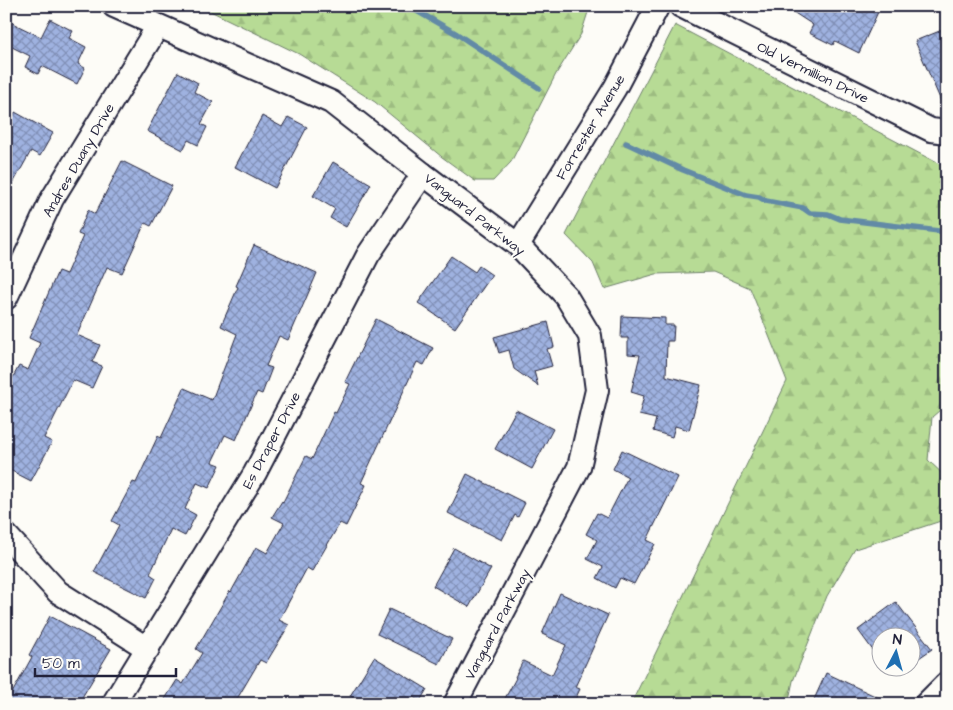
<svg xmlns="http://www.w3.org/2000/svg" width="953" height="710" viewBox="0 0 953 710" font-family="'Architects Daughter',sans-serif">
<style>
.forest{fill:url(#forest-firs);stroke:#6c7e68}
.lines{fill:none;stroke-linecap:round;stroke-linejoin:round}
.stream{stroke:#628aa6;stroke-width:5.5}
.building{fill:url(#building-cross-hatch);stroke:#22223b}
.street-casing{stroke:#22223b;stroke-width:26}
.street{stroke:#fdfcf7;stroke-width:22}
.labels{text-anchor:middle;stroke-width:4;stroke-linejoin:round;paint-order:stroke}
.street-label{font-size:14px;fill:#22223b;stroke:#fdfcf7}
</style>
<defs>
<pattern id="forest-firs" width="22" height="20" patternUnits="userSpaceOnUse" patternTransform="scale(1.25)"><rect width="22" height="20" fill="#b7db95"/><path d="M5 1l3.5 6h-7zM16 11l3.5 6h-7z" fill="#9dbc81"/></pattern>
<pattern id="building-cross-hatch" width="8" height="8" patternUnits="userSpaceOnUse" patternTransform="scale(1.25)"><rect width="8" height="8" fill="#9fb2e0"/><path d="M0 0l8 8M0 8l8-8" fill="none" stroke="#8190b7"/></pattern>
</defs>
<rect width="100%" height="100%" fill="#fdfcf7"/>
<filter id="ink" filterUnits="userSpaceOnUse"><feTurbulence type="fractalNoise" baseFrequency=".02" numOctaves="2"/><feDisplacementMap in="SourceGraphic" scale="10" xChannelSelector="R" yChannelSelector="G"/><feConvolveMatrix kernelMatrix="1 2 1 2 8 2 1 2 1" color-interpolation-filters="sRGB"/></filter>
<g filter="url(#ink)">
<!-- forest -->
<g class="forest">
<path d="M 200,6 L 590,6 L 581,34 L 556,74 L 511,162 L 493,181 L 475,181 L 442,157 L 375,102 L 299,54 Z"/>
<path d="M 675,25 L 947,168 L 947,404 L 932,417 L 928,460 L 947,478 L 947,519 L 855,549 L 827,596 L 793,681 L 788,704 L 631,704 L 787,381 L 750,288 L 713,272 L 656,274 L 604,289 L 593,263 L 566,235 Z"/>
</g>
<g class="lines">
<!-- stream -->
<g class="stream">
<path d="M 408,6 L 457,34 L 539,88"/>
<path d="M 626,143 L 683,170 L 746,195 L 759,197 L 766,201 L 803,208 L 810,213 L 828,214 L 840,219 L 947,232"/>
</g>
</g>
<!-- building -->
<g class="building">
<path d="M 784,6 L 866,6 L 878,12 L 859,53 L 835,41 L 833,45 L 809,33 L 813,25 Z"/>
<path d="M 50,19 L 73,31 L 69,38 L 86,47 L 78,64 L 85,68 L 77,84 L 42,66 L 38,74 L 25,67 L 30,56 L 6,44 L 6,20 L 41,37 Z"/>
<path d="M 947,28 L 947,115 L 915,41 Z"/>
<path d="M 178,72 L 198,83 L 194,92 L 213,102 L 201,124 L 207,127 L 198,145 L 188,140 L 183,150 L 147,131 Z"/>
<path d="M 15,112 L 53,133 L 40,156 L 31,151 L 6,196 L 6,128 Z"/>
<path d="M 262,116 L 282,127 L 288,117 L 307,127 L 275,188 L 235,167 Z"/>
<path d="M 122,161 L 172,186 L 151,226 L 145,223 L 122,273 L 107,267 L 77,335 L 100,345 L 92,362 L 102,366 L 92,388 L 73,380 L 44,438 L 52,442 L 31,481 L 6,468 L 6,390 L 19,366 L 28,370 L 40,343 L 29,338 L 58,271 L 66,274 L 83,236 L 78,234 L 88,210 L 95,214 Z"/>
<path d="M 333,162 L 371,184 L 346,227 L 330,218 L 335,209 L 313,196 Z"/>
<path d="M 254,245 L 317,273 L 288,340 L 279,336 L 266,366 L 272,368 L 262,394 L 257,392 L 236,440 L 225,435 L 212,462 L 220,465 L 209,488 L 197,483 L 185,509 L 196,515 L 185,536 L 171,529 L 150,574 L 156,578 L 146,598 L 94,572 L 119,525 L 112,521 L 133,482 L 136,483 L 158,436 L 161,438 L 184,388 L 212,400 L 237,334 L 221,326 L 238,287 L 236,286 Z"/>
<path d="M 451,256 L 475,272 L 479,266 L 492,275 L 455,328 L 418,303 Z"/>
<path d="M 622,316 L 665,318 L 665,325 L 674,325 L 673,341 L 667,341 L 666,376 L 701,385 L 689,430 L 675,426 L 672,437 L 653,431 L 656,419 L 639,415 L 644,396 L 631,392 L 640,355 L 628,354 L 628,338 L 621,338 Z"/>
<path d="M 376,319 L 433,348 L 424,365 L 417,362 L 361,483 L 366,485 L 346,526 L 340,523 L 312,571 L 307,568 L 279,620 L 289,625 L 266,663 L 260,660 L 234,704 L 162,704 L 177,680 L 183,684 L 202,653 L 196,649 L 230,591 L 231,592 L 256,547 L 267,553 L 284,523 L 272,517 L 282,501 L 283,502 L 306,456 L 312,459 L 334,412 L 336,413 L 350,384 L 345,382 Z"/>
<path d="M 548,322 L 554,347 L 547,349 L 552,366 L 534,371 L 538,386 L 514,369 L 509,350 L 499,353 L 494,337 Z"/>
<path d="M 516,410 L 553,429 L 532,469 L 495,449 Z"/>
<path d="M 622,450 L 678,477 L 647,540 L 655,544 L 634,584 L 620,578 L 615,588 L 597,578 L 603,567 L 587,559 L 597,540 L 586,534 L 597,513 L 607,518 L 628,477 L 613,469 Z"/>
<path d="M 467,474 L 525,503 L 518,517 L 515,515 L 502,540 L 448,513 Z"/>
<path d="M 454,548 L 491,569 L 469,607 L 433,586 Z"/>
<path d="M 560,593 L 608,615 L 575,687 L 580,689 L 573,704 L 502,704 L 516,678 L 515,677 L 523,661 L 552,675 L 566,645 L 542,634 Z"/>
<path d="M 896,602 L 932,649 L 916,660 L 910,652 L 910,638 L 880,638 L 880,660 L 858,630 Z"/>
<path d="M 389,609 L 452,639 L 439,664 L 377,634 Z"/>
<path d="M 50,616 L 111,649 L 78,704 L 6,704 L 32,657 L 29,655 Z"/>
<path d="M 374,657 L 427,689 L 420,701 L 413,697 L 408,704 L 350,704 L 354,698 L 350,696 Z"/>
<path d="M 826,673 L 892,704 L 812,704 Z"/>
</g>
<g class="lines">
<!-- street casing -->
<g class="street-casing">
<g id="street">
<path d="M 114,6 L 331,102 L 423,174 L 518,245 L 566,296 L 590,336 L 597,390 L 579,467 L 455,704"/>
<path d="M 681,6 L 931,130 L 947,132"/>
<path d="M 518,245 L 615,88 L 658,6"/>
<path d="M 6,298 L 52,199 L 158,26"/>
<path d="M 6,535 L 58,592 L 148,649"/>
<path d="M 113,704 L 255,473 L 368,255 L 423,174"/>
<path d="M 926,704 L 947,683"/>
</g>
</g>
<!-- street -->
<use href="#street" class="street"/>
</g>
</g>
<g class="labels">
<!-- street labels -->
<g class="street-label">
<text transform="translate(813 72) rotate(26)" y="5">Old Vermillion Drive</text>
<text transform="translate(590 127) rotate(-59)" y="5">Forrester Avenue</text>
<text transform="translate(78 160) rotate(-60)" y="5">Andres Duany Drive</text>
<text transform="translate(475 214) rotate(38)" y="5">Vanguard Parkway</text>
<text transform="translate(271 440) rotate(-62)" y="5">Es Draper Drive</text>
<text transform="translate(497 624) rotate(-62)" y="5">Vanguard Parkway</text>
</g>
</g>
<!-- margin -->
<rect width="953" height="710" fill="none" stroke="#fdfcf7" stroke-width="25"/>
<rect x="12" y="12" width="928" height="685" fill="none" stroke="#22223b" stroke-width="2" filter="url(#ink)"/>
<!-- north arrow -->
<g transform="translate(896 652) rotate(6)"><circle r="24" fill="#fdfcf7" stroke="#a5a5ac"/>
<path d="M0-4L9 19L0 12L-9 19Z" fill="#1f6fb2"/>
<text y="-8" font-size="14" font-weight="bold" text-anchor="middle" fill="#22223b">N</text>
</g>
<!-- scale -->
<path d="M35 668v8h141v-8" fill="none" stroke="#22223b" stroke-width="2.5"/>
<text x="42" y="668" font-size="15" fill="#22223b" stroke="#fdfcf7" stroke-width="4" paint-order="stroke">50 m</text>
</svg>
